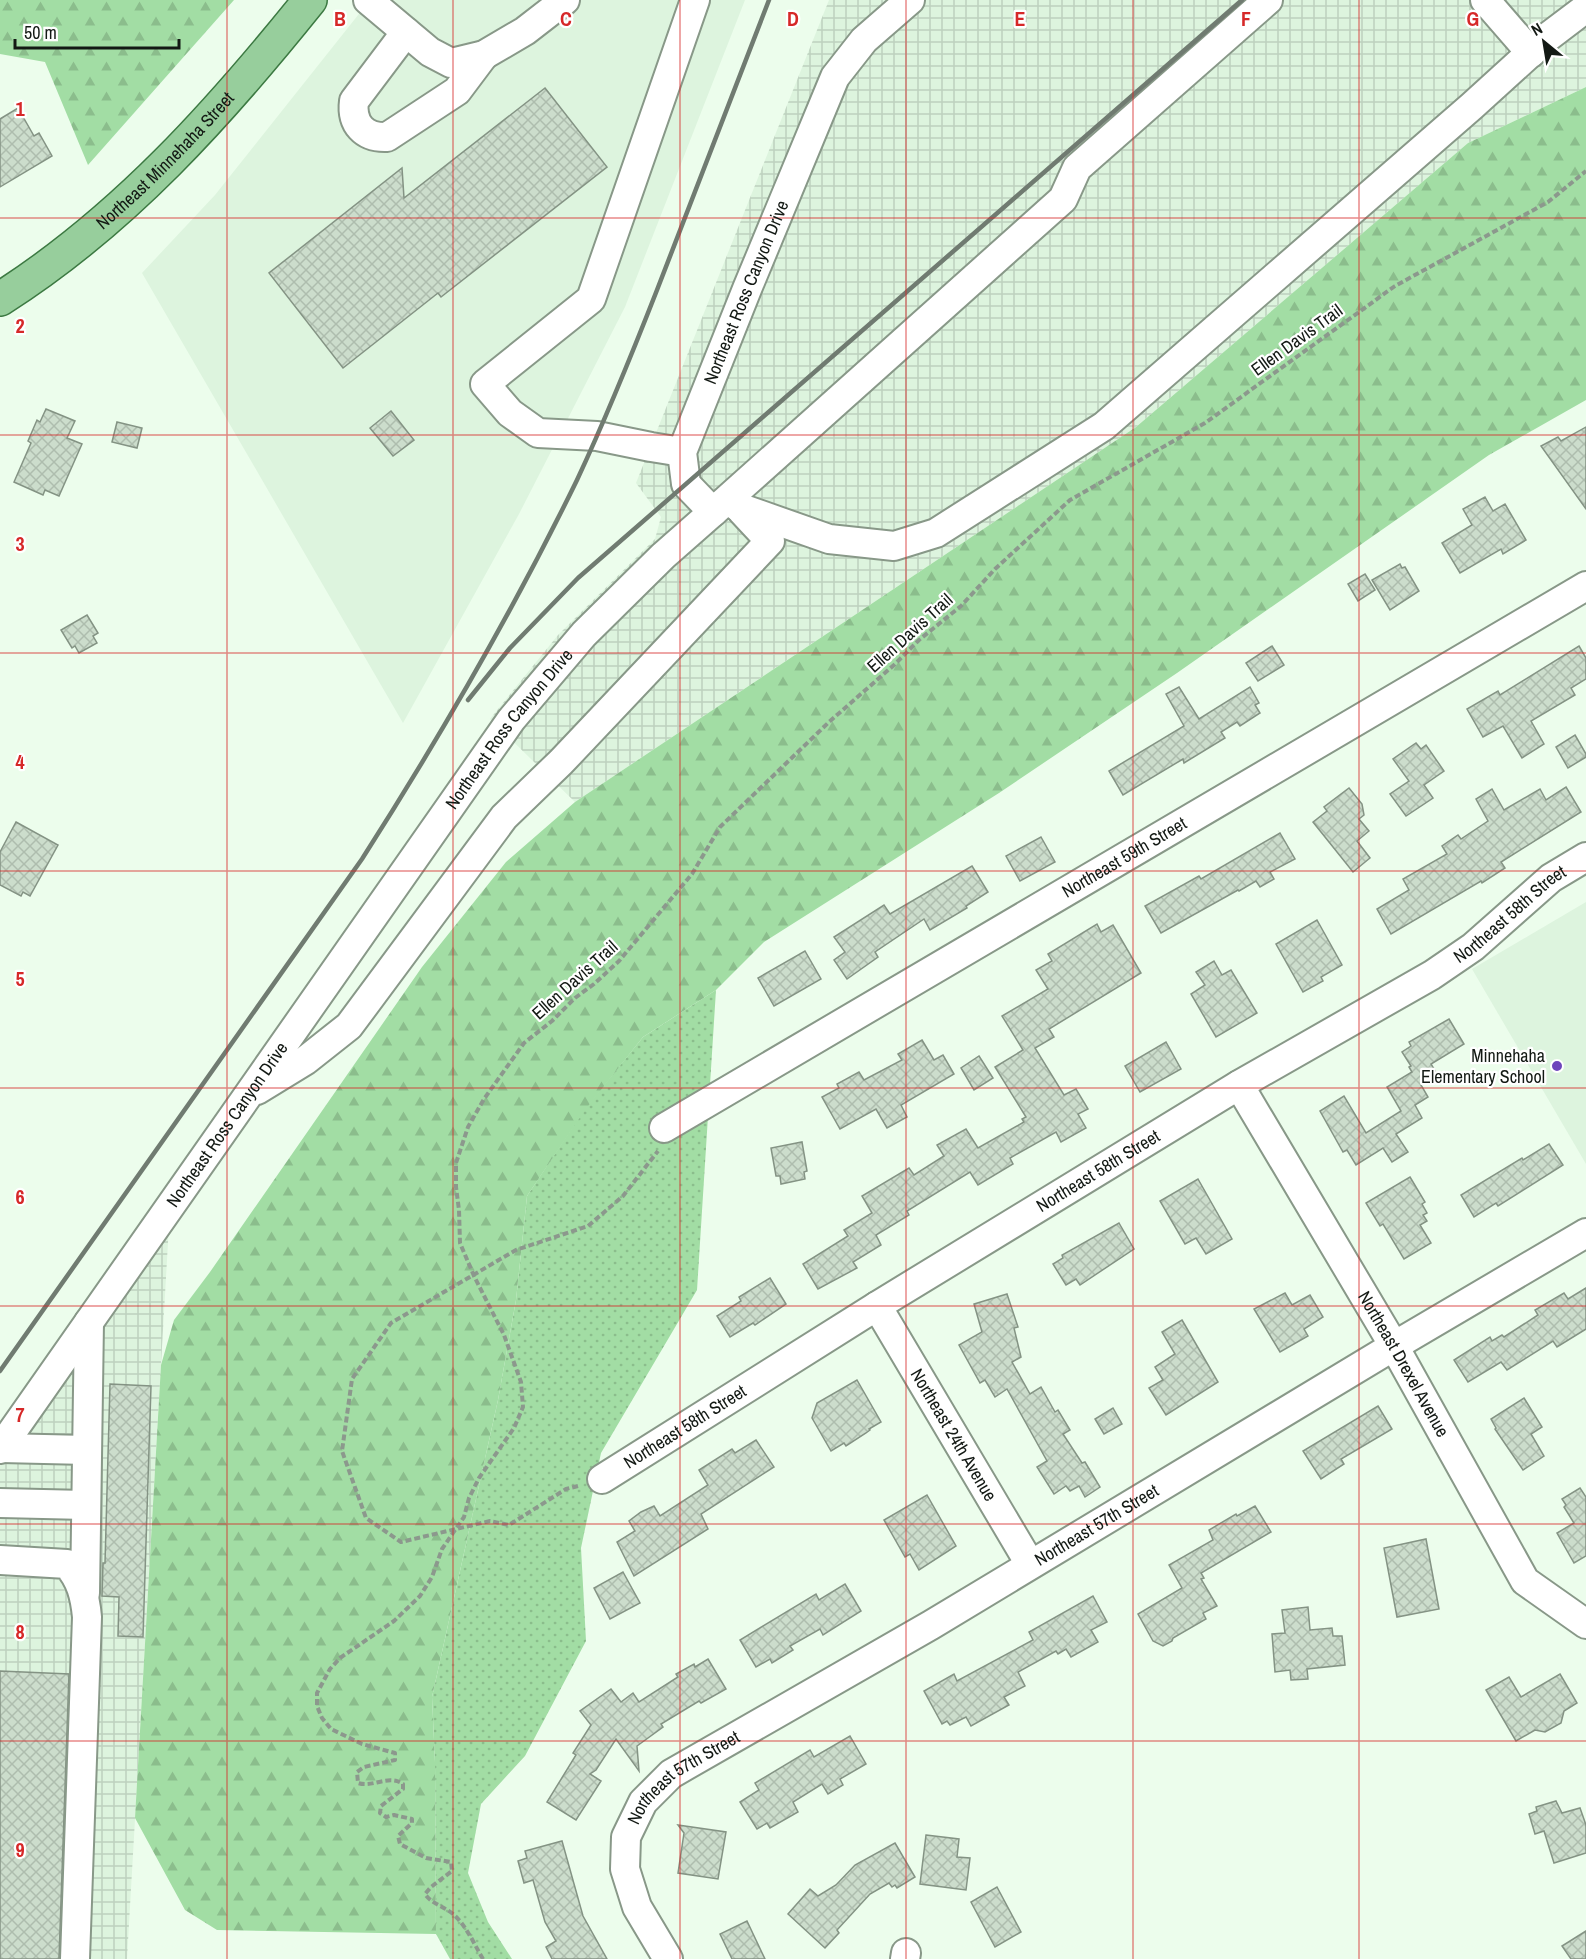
<svg xmlns="http://www.w3.org/2000/svg" width="1586" height="1959" viewBox="0 0 1586 1959" font-family="'Archivo Narrow',sans-serif">
<style>
.built{fill:#ddf4de}
.industrial{fill:url(#industrial-grid)}
.grass{fill:url(#grass-dots)}
.forest{fill:url(#forest-firs)}
.building{fill:url(#building-cross-hatch);stroke:#849384;stroke-width:1.5}
.lines{fill:none;stroke-linecap:round;stroke-linejoin:round}
.minor-casing{stroke:#889888;stroke-width:32}
.major-casing{stroke:#3c7942;stroke-width:36}
.path{stroke:#8c988d;stroke-width:4;stroke-dasharray:6 3;stroke-linecap:butt}
.minor{stroke:#fff;stroke-width:28}
.major{stroke:#97ce9c;stroke-width:33}
.rail{stroke:#707b71;stroke-width:4.5}
.grid{fill:none;stroke:#d62828;stroke-width:1.5;stroke-opacity:0.55}
.poi-dot{fill:#6e44bc;stroke:#fff;stroke-width:2}
.labels{text-anchor:middle;stroke-width:4.5;stroke-linejoin:round;paint-order:stroke}
.street-label{font-size:18px;fill:#131914;stroke:#fff}
.poi-label{font-size:18px;fill:#131914;stroke:#fff;text-anchor:end}
.grid-label{font-size:20px;text-anchor:middle;font-weight:bold;fill:#d62828;stroke:#fff;stroke-width:4.5;stroke-linejoin:round;paint-order:stroke}
</style>
<defs>
<pattern id="industrial-grid" width="8" height="8" patternUnits="userSpaceOnUse" patternTransform="scale(1.5)"><rect width="8" height="8" fill="#ddf4de"/><path d="M0 4h8M4 0v8" fill="none" stroke="#bdd1be"/></pattern>
<pattern id="grass-dots" width="8" height="8" patternUnits="userSpaceOnUse" patternTransform="scale(1.5)"><rect width="8" height="8" fill="#a2dda4"/><path d="M2 2h.1M6 6h.1" fill="none" stroke="#8bbd8c" stroke-width="1.8" stroke-linecap="round"/></pattern>
<pattern id="forest-firs" width="22" height="20" patternUnits="userSpaceOnUse" patternTransform="scale(1.5)"><rect width="22" height="20" fill="#a2dda4"/><path d="M5 1l3.5 6h-7zM16 11l3.5 6h-7z" fill="#8bbd8c"/></pattern>
<pattern id="building-cross-hatch" width="8" height="8" patternUnits="userSpaceOnUse" patternTransform="scale(1.5)"><rect width="8" height="8" fill="#cdc"/><path d="M0 0l8 8M0 8l8-8" fill="none" stroke="#aebdae"/></pattern>
</defs>
<rect width="100%" height="100%" fill="#ecfdec"/>
<!-- built -->
<g class="built">
<path d="M 370,0 L 745,0 L 625,307 L 519,514 L 403,723 L 142,273 L 215,195 Z"/>
<path d="M 1586,902 L 1586,1164 L 1472,969 Z"/>
</g>
<!-- industrial -->
<g class="industrial">
<path d="M 829,0 L 1586,0 L 1586,87 L 1468,143 L 1136,427 L 575,802 L 490,719 L 558,635 L 655,539 L 661,517 L 636,483 Z"/>
<path d="M 169,1225 L 127,1959 L 0,1959 L 0,1466 Z"/>
</g>
<!-- grass -->
<path class="grass" d="M 716,990 L 697,1290 L 601,1453 L 581,1548 L 586,1641 L 525,1756 L 481,1804 L 468,1873 L 488,1922 L 512,1959 L 450,1959 L 436,1934 L 435,1762 L 432,1697 L 498,1400 L 516,1300 L 527,1196 L 584,1110 L 643,1037 Z"/>
<!-- forest -->
<g class="forest">
<path d="M 0,0 L 234,0 L 88,165 L 45,62 L 0,54 Z"/>
<path d="M 1586,87 L 1586,400 L 1489,455 L 1177,673 L 999,793 L 764,942 L 716,990 L 643,1037 L 585,1110 L 527,1196 L 516,1300 L 498,1400 L 432,1697 L 435,1762 L 436,1934 L 217,1930 L 185,1910 L 135,1818 L 161,1365 L 174,1320 L 210,1272 L 422,967 L 506,862 L 575,802 L 1136,427 L 1468,143 Z"/>
</g>
<!-- building -->
<g class="building">
<path d="M 545,88 L 607,167 L 441,297 L 438,293 L 343,368 L 269,273 L 402,168 L 404,198 Z"/>
<path d="M 18,108 L 34,136 L 39,133 L 52,156 L 0,187 L 0,119 Z"/>
<path d="M 46,409 L 75,421 L 67,438 L 82,444 L 59,496 L 45,490 L 43,495 L 14,482 L 31,443 L 28,441 L 37,420 L 40,422 Z"/>
<path d="M 391,411 L 414,440 L 393,456 L 370,428 Z"/>
<path d="M 117,422 L 142,428 L 137,448 L 112,442 Z"/>
<path d="M 1586,427 L 1586,509 L 1541,446 L 1558,437 L 1561,441 Z"/>
<path d="M 1485,497 L 1493,511 L 1505,504 L 1526,540 L 1503,554 L 1501,549 L 1460,573 L 1442,543 L 1472,525 L 1463,509 Z"/>
<path d="M 1400,564 L 1402,568 L 1405,567 L 1419,591 L 1390,610 L 1372,580 Z"/>
<path d="M 1365,574 L 1375,590 L 1358,601 L 1348,584 Z"/>
<path d="M 87,615 L 98,633 L 93,636 L 97,643 L 79,653 L 75,646 L 72,648 L 61,630 Z"/>
<path d="M 1272,646 L 1284,665 L 1258,681 L 1246,663 Z"/>
<path d="M 1579,646 L 1586,658 L 1586,679 L 1571,688 L 1575,695 L 1531,721 L 1544,744 L 1522,758 L 1503,726 L 1483,737 L 1467,709 L 1498,691 L 1500,695 Z"/>
<path d="M 1179,687 L 1199,719 L 1250,687 L 1259,703 L 1255,705 L 1260,713 L 1240,726 L 1237,722 L 1221,732 L 1225,738 L 1184,763 L 1183,759 L 1123,795 L 1109,771 L 1184,726 L 1166,694 Z"/>
<path d="M 1575,735 L 1586,754 L 1586,757 L 1568,768 L 1556,747 Z"/>
<path d="M 1416,743 L 1421,749 L 1426,745 L 1444,771 L 1424,785 L 1433,798 L 1406,816 L 1390,794 L 1409,781 L 1393,759 Z"/>
<path d="M 1566,787 L 1581,812 L 1501,862 L 1505,868 L 1482,883 L 1481,881 L 1391,934 L 1377,909 L 1409,890 L 1403,879 L 1447,854 L 1442,846 L 1458,835 L 1461,839 L 1488,821 L 1476,799 L 1492,789 L 1504,810 L 1540,789 L 1546,800 Z"/>
<path d="M 1349,788 L 1362,804 L 1364,815 L 1359,819 L 1369,831 L 1357,841 L 1370,858 L 1353,872 L 1313,822 L 1327,811 L 1324,807 Z"/>
<path d="M 16,822 L 58,845 L 30,896 L 23,892 L 21,896 L 0,885 L 0,852 Z"/>
<path d="M 1280,833 L 1295,859 L 1270,872 L 1274,879 L 1260,887 L 1256,881 L 1239,891 L 1238,890 L 1161,933 L 1145,906 L 1199,876 L 1201,879 Z"/>
<path d="M 1041,837 L 1055,862 L 1020,881 L 1006,856 Z"/>
<path d="M 972,866 L 988,892 L 966,906 L 967,908 L 930,930 L 924,919 L 875,952 L 878,957 L 847,979 L 834,960 L 845,952 L 834,937 L 884,905 L 890,914 Z"/>
<path d="M 1317,920 L 1342,965 L 1321,977 L 1323,981 L 1303,992 L 1276,944 Z"/>
<path d="M 1097,924 L 1101,932 L 1113,925 L 1141,973 L 1049,1029 L 1054,1037 L 1035,1048 L 1064,1095 L 1076,1089 L 1088,1109 L 1078,1114 L 1086,1128 L 1061,1142 L 1056,1132 L 1010,1158 L 1013,1164 L 978,1185 L 970,1172 L 907,1211 L 909,1215 L 876,1235 L 881,1245 L 853,1262 L 857,1268 L 818,1289 L 803,1264 L 848,1236 L 844,1230 L 872,1213 L 862,1196 L 909,1168 L 914,1175 L 944,1156 L 937,1145 L 966,1129 L 978,1148 L 1024,1122 L 1022,1119 L 1026,1117 L 995,1067 L 1023,1050 L 1002,1016 L 1048,989 L 1036,970 L 1052,961 L 1048,954 Z"/>
<path d="M 805,951 L 821,979 L 774,1006 L 758,978 Z"/>
<path d="M 1214,961 L 1222,975 L 1231,970 L 1257,1013 L 1216,1037 L 1191,994 L 1205,985 L 1196,972 Z"/>
<path d="M 1449,1019 L 1464,1044 L 1431,1064 L 1437,1074 L 1421,1085 L 1428,1097 L 1415,1105 L 1422,1118 L 1396,1134 L 1408,1152 L 1392,1162 L 1383,1148 L 1356,1165 L 1347,1150 L 1343,1152 L 1320,1111 L 1344,1096 L 1366,1133 L 1401,1111 L 1387,1087 L 1412,1072 L 1409,1067 L 1411,1066 L 1402,1052 L 1411,1046 L 1409,1042 Z"/>
<path d="M 922,1040 L 934,1060 L 943,1055 L 954,1074 L 901,1105 L 907,1117 L 887,1128 L 876,1109 L 840,1129 L 822,1097 L 839,1088 L 837,1084 L 859,1072 L 864,1080 L 902,1060 L 898,1054 Z"/>
<path d="M 1166,1042 L 1181,1069 L 1140,1092 L 1125,1066 Z"/>
<path d="M 979,1056 L 993,1078 L 974,1090 L 961,1068 Z"/>
<path d="M 802,1142 L 807,1171 L 804,1172 L 805,1179 L 781,1184 L 780,1176 L 776,1176 L 771,1148 Z"/>
<path d="M 1549,1144 L 1563,1165 L 1498,1206 L 1496,1203 L 1474,1217 L 1461,1195 L 1522,1158 L 1523,1160 Z"/>
<path d="M 1410,1177 L 1425,1202 L 1422,1204 L 1427,1213 L 1423,1215 L 1427,1221 L 1420,1225 L 1431,1243 L 1404,1259 L 1383,1224 L 1380,1226 L 1366,1203 Z"/>
<path d="M 1198,1179 L 1232,1239 L 1206,1254 L 1196,1238 L 1185,1244 L 1160,1201 Z"/>
<path d="M 1119,1223 L 1134,1249 L 1080,1285 L 1076,1279 L 1066,1285 L 1053,1264 L 1063,1258 L 1062,1255 Z"/>
<path d="M 770,1278 L 786,1304 L 755,1325 L 753,1323 L 730,1337 L 717,1316 L 741,1301 L 739,1297 Z"/>
<path d="M 1586,1288 L 1586,1329 L 1557,1347 L 1553,1341 L 1507,1370 L 1501,1362 L 1468,1382 L 1454,1360 L 1490,1337 L 1492,1341 L 1502,1335 L 1504,1337 L 1538,1315 L 1535,1310 L 1564,1293 L 1568,1299 Z"/>
<path d="M 1285,1293 L 1292,1305 L 1310,1295 L 1323,1317 L 1304,1329 L 1308,1336 L 1280,1352 L 1254,1309 Z"/>
<path d="M 1007,1294 L 1018,1327 L 1014,1328 L 1021,1357 L 1012,1362 L 1030,1394 L 1041,1387 L 1055,1412 L 1058,1410 L 1070,1430 L 1063,1434 L 1082,1463 L 1085,1462 L 1100,1487 L 1085,1497 L 1079,1486 L 1070,1491 L 1066,1486 L 1054,1494 L 1037,1467 L 1047,1461 L 1007,1389 L 995,1397 L 985,1380 L 980,1383 L 959,1345 L 982,1332 L 974,1304 Z"/>
<path d="M 1182,1320 L 1218,1382 L 1166,1415 L 1149,1388 L 1163,1380 L 1155,1367 L 1175,1354 L 1162,1332 Z"/>
<path d="M 857,1380 L 881,1422 L 869,1429 L 870,1430 L 866,1433 L 846,1446 L 844,1443 L 831,1451 L 812,1418 L 817,1403 Z"/>
<path d="M 110,1384 L 151,1386 L 143,1637 L 118,1636 L 119,1597 L 102,1596 L 103,1563 L 105,1563 Z"/>
<path d="M 1524,1398 L 1542,1427 L 1531,1434 L 1544,1456 L 1523,1470 L 1495,1429 L 1496,1428 L 1491,1419 Z"/>
<path d="M 1378,1406 L 1392,1429 L 1341,1459 L 1344,1464 L 1321,1479 L 1303,1451 Z"/>
<path d="M 1113,1408 L 1122,1424 L 1104,1434 L 1095,1419 Z"/>
<path d="M 756,1440 L 774,1467 L 701,1514 L 708,1529 L 634,1576 L 617,1542 L 635,1531 L 629,1521 L 641,1512 L 654,1506 L 660,1516 L 708,1485 L 699,1470 L 732,1449 L 735,1453 Z"/>
<path d="M 1580,1488 L 1586,1497 L 1586,1556 L 1574,1563 L 1557,1533 L 1574,1523 L 1564,1507 L 1566,1505 L 1562,1499 Z"/>
<path d="M 927,1495 L 956,1546 L 919,1570 L 910,1554 L 905,1557 L 884,1520 Z"/>
<path d="M 1255,1506 L 1271,1532 L 1201,1573 L 1204,1578 L 1201,1579 L 1217,1606 L 1203,1613 L 1206,1619 L 1173,1638 L 1172,1641 L 1163,1646 L 1153,1641 L 1138,1614 L 1182,1588 L 1169,1565 L 1213,1540 L 1209,1530 L 1236,1514 L 1237,1516 Z"/>
<path d="M 1426,1539 L 1439,1609 L 1397,1617 L 1384,1548 Z"/>
<path d="M 623,1572 L 640,1603 L 610,1619 L 594,1588 Z"/>
<path d="M 845,1584 L 861,1611 L 823,1635 L 820,1629 L 790,1646 L 793,1650 L 772,1663 L 770,1659 L 756,1667 L 740,1640 L 816,1594 L 819,1600 Z"/>
<path d="M 1093,1596 L 1107,1622 L 1091,1630 L 1098,1642 L 1071,1657 L 1066,1649 L 1058,1654 L 1056,1651 L 1018,1672 L 1025,1686 L 1004,1697 L 1009,1705 L 971,1726 L 966,1717 L 950,1725 L 947,1721 L 942,1724 L 924,1691 L 954,1674 L 957,1681 L 1033,1640 L 1029,1632 Z"/>
<path d="M 1308,1607 L 1310,1630 L 1332,1628 L 1333,1636 L 1342,1636 L 1345,1665 L 1307,1669 L 1308,1679 L 1291,1680 L 1290,1670 L 1275,1672 L 1272,1634 L 1285,1633 L 1282,1610 Z"/>
<path d="M 708,1659 L 726,1689 L 701,1703 L 699,1701 L 661,1724 L 663,1727 L 637,1746 L 639,1771 L 616,1739 L 596,1770 L 590,1774 L 601,1781 L 576,1820 L 547,1802 L 576,1755 L 573,1753 L 591,1725 L 580,1711 L 611,1689 L 621,1702 L 633,1693 L 639,1702 L 678,1677 L 676,1674 L 694,1664 L 695,1667 Z"/>
<path d="M 0,1671 L 69,1674 L 59,1959 L 0,1959 Z"/>
<path d="M 1560,1674 L 1577,1703 L 1564,1711 L 1561,1723 L 1545,1732 L 1535,1730 L 1516,1741 L 1486,1690 L 1509,1677 L 1521,1697 Z"/>
<path d="M 850,1736 L 866,1764 L 840,1779 L 843,1785 L 828,1794 L 822,1784 L 793,1802 L 798,1812 L 770,1828 L 767,1823 L 757,1829 L 740,1802 L 759,1790 L 755,1783 L 810,1750 L 814,1757 Z"/>
<path d="M 1556,1801 L 1562,1813 L 1580,1808 L 1586,1825 L 1586,1853 L 1554,1863 L 1544,1831 L 1535,1834 L 1529,1814 L 1537,1811 L 1536,1807 Z"/>
<path d="M 678,1825 L 726,1832 L 718,1879 L 678,1873 L 684,1833 Z"/>
<path d="M 926,1835 L 959,1839 L 957,1857 L 970,1858 L 966,1890 L 920,1884 Z"/>
<path d="M 562,1841 L 583,1916 L 607,1959 L 552,1959 L 546,1947 L 556,1941 L 545,1922 L 533,1880 L 524,1883 L 518,1861 L 527,1858 L 525,1851 Z"/>
<path d="M 895,1843 L 915,1877 L 897,1888 L 895,1885 L 892,1887 L 889,1883 L 870,1894 L 837,1930 L 839,1933 L 825,1948 L 788,1914 L 810,1889 L 818,1896 L 836,1885 L 855,1865 Z"/>
<path d="M 997,1887 L 1021,1932 L 995,1947 L 971,1902 Z"/>
<path d="M 747,1921 L 765,1959 L 732,1959 L 720,1934 Z"/>
<path d="M 1586,1931 L 1586,1959 L 1571,1959 L 1562,1946 Z"/>
</g>
<g class="lines">
<!-- minor casing -->
<g class="minor-casing">
<g id="minor">
<path d="M 368,0 L 430,52 L 451,63 L 484,55 L 525,31 L 565,0"/>
<path d="M 1485,0 L 1531,53"/>
<path d="M 406,32 L 354,101 C 351,124 364,138 387,137 L 457,91 L 484,55"/>
<path d="M 682,452 L 651,447 L 597,436 L 538,433 L 510,413 L 485,384 L 591,299 L 695,0"/>
<path d="M 738,507 L 829,539 L 894,546 L 936,533 L 1104,426 L 1472,106 L 1549,36 L 1586,8"/>
<path d="M 713,512 L 1063,199 L 1077,168 L 1268,0"/>
<path id="s1" d="M 1239,1085 L 1394,1346 L 1525,1581 L 1586,1624"/>
<path d="M 257,1090 L 306,1060 L 349,1026 L 504,817 L 561,762 L 770,541 L 742,511"/>
<path id="s2" d="M 664,1128 L 1586,586"/>
<path id="s3" d="M 877,1306 L 1030,1564"/>
<path d="M 1,1448 L 87,1450"/>
<path id="s4" d="M 0,1449 L 511,720 L 584,634 L 663,556 L 713,512 L 686,484 L 682,452 L 747,289 L 835,77 L 864,40 L 910,0"/>
<path id="s5" d="M 602,1479 L 877,1306 L 1239,1085 L 1432,975 L 1473,947 L 1551,878 L 1586,857"/>
<path d="M 0,1503 L 86,1505"/>
<path d="M 0,1560 L 67,1564 C 81,1580 85,1596 87,1617 L 75,1959"/>
<path d="M 85,1593 L 89,1322"/>
<path id="s6" d="M 668,1959 L 637,1907 L 625,1869 L 626,1837 L 643,1802 L 671,1774 L 931,1625 L 1394,1346 L 1586,1233"/>
<path d="M 905,1959 L 906,1953"/>
</g>
</g>
<!-- major casing -->
<g class="major-casing">
<g id="major">
<path id="s7" d="M 0,299 C 123,221 220,112 310,0"/>
</g>
</g>
<!-- path -->
<g class="path">
<path d="M 578,1486 L 566,1489 L 509,1525 L 490,1521 L 401,1542 L 366,1518 L 342,1451 L 352,1379 L 391,1323 L 516,1250 L 588,1226 L 623,1196 L 658,1151"/>
<path d="M 483,1959 C 474,1944 466,1925 453,1914 C 443,1906 432,1904 425,1894 L 431,1887 L 452,1871 L 451,1862 L 426,1858 L 400,1844 L 398,1836 L 412,1823 L 412,1819 L 394,1815 L 386,1817 L 380,1813 L 381,1806 L 403,1789 L 403,1784 C 388,1774 373,1788 358,1783 L 357,1772 L 364,1767 L 395,1760 L 395,1753 L 362,1744 L 331,1729 L 322,1718 L 317,1706 L 317,1693 L 330,1669 L 340,1658 L 394,1621 L 420,1596 L 432,1577 L 442,1549 L 464,1517 L 469,1498 L 479,1478 L 514,1428 L 523,1407 L 521,1382 L 504,1335 L 474,1276 L 460,1243 L 459,1210 L 456,1187 L 456,1163 L 468,1127 L 484,1099 L 524,1043 L 552,1021 L 575,998 L 594,984 L 619,961 L 692,874 L 720,827 L 829,722 L 894,665 L 919,640 L 961,606 L 995,569 L 1070,500 L 1205,423 L 1395,286 L 1548,202 L 1586,171"/>
</g>
<!-- minor -->
<use href="#minor" class="minor"/>
<!-- major -->
<use href="#major" class="major"/>
<!-- rail -->
<g class="rail">
<path d="M 468,700 L 510,648 L 578,578 L 1242,0"/>
<path d="M 0,1371 L 362,859 C 440,737 513,611 577,480 C 606,418 632,354 657,290 C 695,194 732,97 769,0"/>
</g>
</g>
<!-- grid -->
<path class="grid" d="M 227,0 L 227,1959M 453,0 L 453,1959M 680,0 L 680,1959M 906,0 L 906,1959M 1133,0 L 1133,1959M 1359,0 L 1359,1959M 0,218 L 1586,218M 0,435 L 1586,435M 0,653 L 1586,653M 0,871 L 1586,871M 0,1088 L 1586,1088M 0,1306 L 1586,1306M 0,1524 L 1586,1524M 0,1741 L 1586,1741"/>
<!-- markers -->
<circle class="poi-dot" cx="1557" cy="1066" r="6"/>
<g class="labels">
<!-- street labels -->
<g class="street-label">
<text dy="6" stroke="none"><textPath href="#s7" startOffset="216">Northeast Minnehaha Street</textPath></text>
<text dy="6" stroke="none"><textPath href="#s4" startOffset="1424">Northeast Ross Canyon Drive</textPath></text>
<text transform="translate(1297 340) rotate(-36)" y="6">Ellen Davis Trail</text>
<text transform="translate(910 633) rotate(-42)" y="6">Ellen Davis Trail</text>
<text dy="6" stroke="none"><textPath href="#s4" startOffset="882">Northeast Ross Canyon Drive</textPath></text>
<text dy="6" stroke="none"><textPath href="#s2" startOffset="534">Northeast 59th Street</textPath></text>
<text dy="6" stroke="none"><textPath href="#s5" startOffset="1070">Northeast 58th Street</textPath></text>
<text transform="translate(575 980) rotate(-42)" y="6">Ellen Davis Trail</text>
<text dy="6" stroke="none"><textPath href="#s4" startOffset="396">Northeast Ross Canyon Drive</textPath></text>
<text dy="6" stroke="none"><textPath href="#s5" startOffset="584">Northeast 58th Street</textPath></text>
<text dy="6" stroke="none"><textPath href="#s1" startOffset="324">Northeast Drexel Avenue</textPath></text>
<text dy="6" stroke="none"><textPath href="#s5" startOffset="98">Northeast 58th Street</textPath></text>
<text dy="6" stroke="none"><textPath href="#s3" startOffset="150">Northeast 24th Avenue</textPath></text>
<text dy="6" stroke="none"><textPath href="#s6" startOffset="704">Northeast 57th Street</textPath></text>
<text dy="6" stroke="none"><textPath href="#s6" startOffset="218">Northeast 57th Street</textPath></text>
</g>
<!-- poi labels -->
<g class="poi-label">
<text x="1545" y="1062">Minnehaha<tspan x="1545" dy="21">Elementary School</tspan></text>
</g>
</g>
<g class="grid-label">
<text x="340" y="26">B</text>
<text x="566" y="26">C</text>
<text x="793" y="26">D</text>
<text x="1020" y="26">E</text>
<text x="1246" y="26">F</text>
<text x="1473" y="26">G</text>
<text x="20" y="116">1</text>
<text x="20" y="333">2</text>
<text x="20" y="551">3</text>
<text x="20" y="769">4</text>
<text x="20" y="986">5</text>
<text x="20" y="1204">6</text>
<text x="20" y="1422">7</text>
<text x="20" y="1639">8</text>
<text x="20" y="1857">9</text>
</g>
<!-- north arrow -->
<g transform="translate(1544 42) rotate(330)" stroke="#ffffff" stroke-width="4.5" paint-order="stroke">
<path d="M0-4.5L10 22L0 15L-10 22Z" fill="#131914"/>
<text y="-9" font-size="16" font-weight="bold" text-anchor="middle" fill="#131914">N</text>
</g>
<!-- scale -->
<path d="M15 39v9h164v-9" fill="none" stroke="#131914" stroke-width="3"/>
<text x="24" y="39" font-size="18" fill="#131914" stroke="#ffffff" stroke-width="4.5" paint-order="stroke">50 m</text>
</svg>
